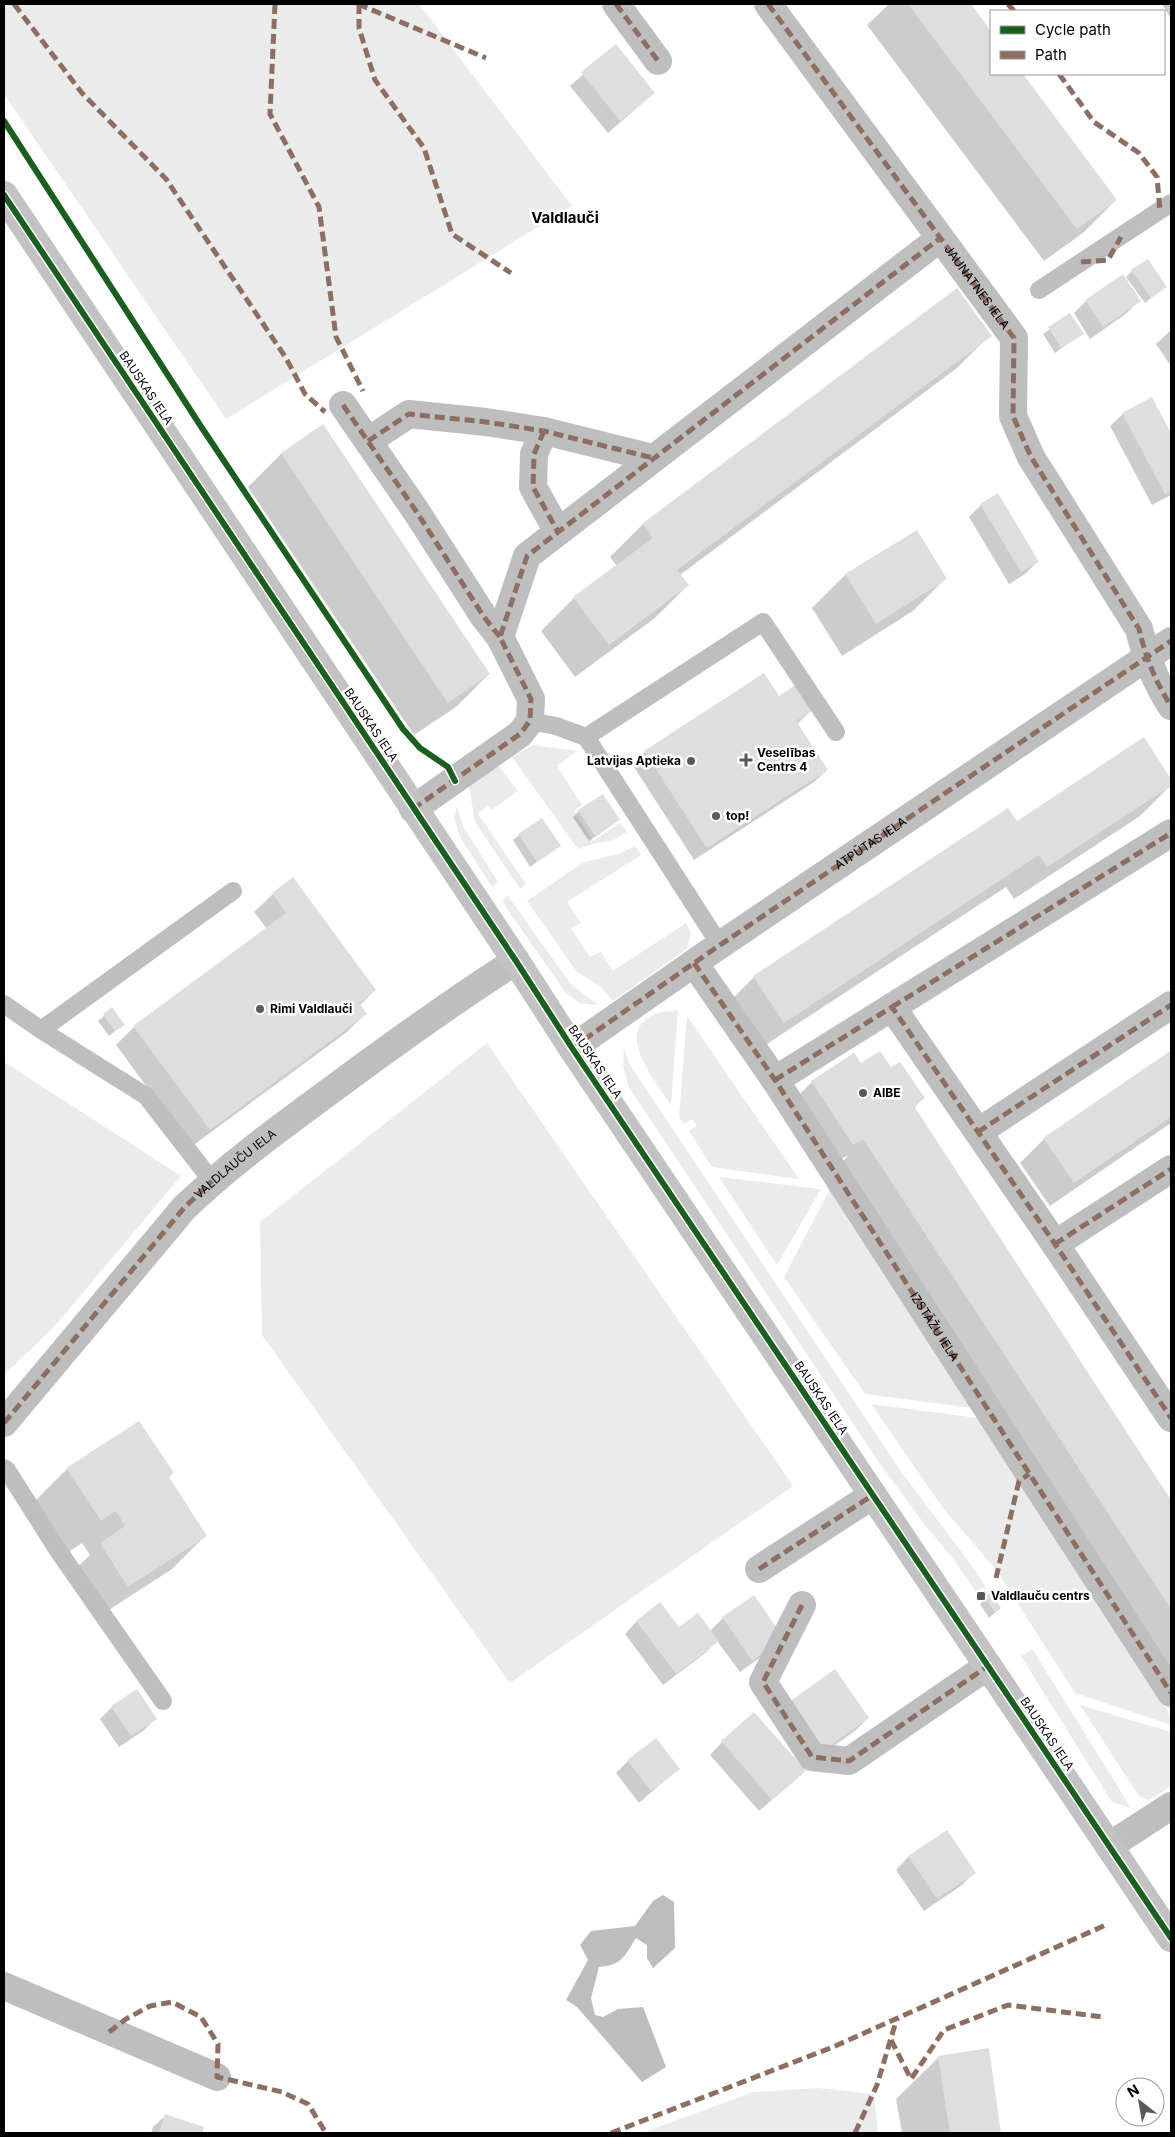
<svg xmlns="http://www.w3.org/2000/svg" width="1175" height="2137" viewBox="0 0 1175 2137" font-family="Inter,sans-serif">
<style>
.green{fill:#ebebeb}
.water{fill:#bdbdbd}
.shadow{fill:#0003}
.building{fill:#dedede}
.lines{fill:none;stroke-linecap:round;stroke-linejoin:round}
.service{stroke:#bebebe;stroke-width:18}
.minor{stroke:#bebebe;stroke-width:28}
.secondary{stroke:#c2c2c2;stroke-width:28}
.quiet{stroke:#8d6e63;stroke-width:5;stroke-dasharray:10 5;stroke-linecap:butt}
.cycleway-casing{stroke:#fff;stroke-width:9}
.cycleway{stroke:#1b5e20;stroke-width:6}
.poi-dot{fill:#595959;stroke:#fff;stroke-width:2}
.labels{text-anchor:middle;stroke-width:5;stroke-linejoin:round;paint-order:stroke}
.street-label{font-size:12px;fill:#000;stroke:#fff}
.poi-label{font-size:12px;font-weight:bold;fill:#000;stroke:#fff;text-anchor:start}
.quarter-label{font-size:15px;font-weight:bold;fill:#000;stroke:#fff}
</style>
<rect width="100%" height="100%" fill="#fff"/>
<!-- green -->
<g class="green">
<path d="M 4,4 L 419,4 L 572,206 L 226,419 L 4,94 Z"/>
<path d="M 533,745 L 577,751 L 557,766 L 582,805 L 574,811 L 593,841 L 620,823 L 627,832 L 612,841 L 597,843 L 578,849 L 512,757 Z"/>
<path d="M 498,765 L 518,791 L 491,810 L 488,806 L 478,814 L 526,884 L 520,889 L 475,822 L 469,786 Z"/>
<path d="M 457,806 L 463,826 L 498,882 L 492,887 L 460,837 L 454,817 Z"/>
<path d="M 635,846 L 641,855 L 567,902 L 581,923 L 571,928 L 590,957 L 601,952 L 613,971 L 686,923 L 691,933 L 687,949 L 613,1001 L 601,987 L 577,972 L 527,901 L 584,862 L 619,854 Z"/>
<path d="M 508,896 L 570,983 L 598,1005 L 579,1003 L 565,992 L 502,901 Z"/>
<path d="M 678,1010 L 671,1105 C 657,1083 612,1032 655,1014 C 662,1011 671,1011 678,1010 Z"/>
<path d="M 687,1016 L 799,1179 L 712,1167 L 689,1131 L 697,1126 L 692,1119 L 684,1124 L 679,1117 Z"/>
<path d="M 487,1043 L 793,1486 L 510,1683 L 262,1335 L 260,1222 Z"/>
<path d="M 624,1049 L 630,1065 L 900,1470 C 928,1509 959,1546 986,1587 L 976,1592 L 951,1556 L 928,1529 L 880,1464 L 628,1086 L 623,1064 Z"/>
<path d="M 4,1062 L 181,1176 L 54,1327 L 4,1375 Z"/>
<path d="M 719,1177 L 821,1189 L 777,1265 Z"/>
<path d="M 830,1189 L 973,1408 L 865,1394 L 784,1277 Z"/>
<path d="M 871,1404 L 978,1418 L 1171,1716 L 1171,1725 L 1075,1693 L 997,1571 L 943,1508 Z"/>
<path d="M 1032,1650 L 1033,1650 L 1131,1808 L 1112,1802 L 1021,1656 Z"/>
<path d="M 1080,1705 L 1171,1732 L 1171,1786 L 1149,1800 L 1139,1796 Z"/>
<path d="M 818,2088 L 874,2094 L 878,2133 L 642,2133 L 753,2092 Z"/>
</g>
<!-- water -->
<path class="water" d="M 663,1895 L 674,1902 L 675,1948 L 653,1968 L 647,1958 L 647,1945 L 636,1938 C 624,1957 622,1965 599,1967 L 591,1998 L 595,2015 L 603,2017 L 618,2009 L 643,2007 L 666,2067 L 642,2082 L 577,2007 L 566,2000 L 588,1960 L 580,1945 L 591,1931 L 635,1926 L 653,1901 Z"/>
<!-- shadow -->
<g class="shadow">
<path d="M 889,4 L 970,4 L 991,33 L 991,74 L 1022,74 L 1116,200 L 1083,233 L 1044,261 L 867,25 Z"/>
<path d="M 1162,4 L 1171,4 L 1171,19 Z"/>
<path d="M 616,46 L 654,93 L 608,133 L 570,86 Z"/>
<path d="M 1132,271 L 1166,286 L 1145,303 L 1126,277 Z"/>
<path d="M 956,290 L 990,335 L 957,368 L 680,575 L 688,585 L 655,618 L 575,677 L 541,631 L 574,598 L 617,566 L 610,557 L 643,524 Z"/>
<path d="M 1086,301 L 1139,301 L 1127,313 L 1090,339 L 1074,313 Z"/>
<path d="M 1070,315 L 1082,333 L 1055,353 L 1043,334 Z"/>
<path d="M 1171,330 L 1171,366 L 1156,344 Z"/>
<path d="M 1152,399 L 1171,436 L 1171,495 L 1152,505 L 1110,426 L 1123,414 Z"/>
<path d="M 323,426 L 489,674 L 456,707 L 414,735 L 248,487 L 281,454 Z"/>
<path d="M 981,505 L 1038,561 L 1025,574 L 1009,584 L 969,517 Z"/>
<path d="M 916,532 L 946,578 L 913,611 L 842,656 L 812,608 L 845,575 Z"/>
<path d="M 779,697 L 812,710 L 797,724 L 827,770 L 814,782 L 694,860 L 632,764 L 645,752 Z"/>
<path d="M 1143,739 L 1171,781 L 1171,785 L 1140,816 L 1014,899 L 1006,887 L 750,1055 L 721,1010 L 754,977 L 1008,810 L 1017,822 Z"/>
<path d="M 579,811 L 619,820 L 589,841 L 573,817 Z"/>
<path d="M 519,835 L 559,846 L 530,867 L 513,840 Z"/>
<path d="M 273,894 L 375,990 L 359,1006 L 365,1014 L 347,1032 L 191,1147 L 116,1045 L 134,1027 L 267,929 L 254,912 Z"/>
<path d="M 112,1009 L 123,1025 L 109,1036 L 98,1021 Z"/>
<path d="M 1170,1053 L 1171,1123 L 1050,1206 L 1020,1163 L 1044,1139 Z"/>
<path d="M 854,1055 L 861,1064 L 890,1069 L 923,1098 L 914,1108 L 1171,1502 L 1171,1692 L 831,1173 L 849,1155 L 834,1163 L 793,1101 L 812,1082 Z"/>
<path d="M 139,1422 L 168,1478 L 205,1536 L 172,1569 L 95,1619 L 67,1577 L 90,1555 L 82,1543 L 67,1553 L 34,1502 L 67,1469 Z"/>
<path d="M 754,1597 L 770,1650 L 740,1672 L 717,1641 L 705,1653 L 663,1685 L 625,1634 L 637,1621 L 679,1629 L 710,1631 L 723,1618 Z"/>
<path d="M 986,1598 L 1000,1608 L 989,1618 L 980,1604 Z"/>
<path d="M 112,1707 L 155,1719 L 143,1731 L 119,1747 L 100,1719 Z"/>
<path d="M 778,1715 L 868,1718 L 856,1730 L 811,1762 Z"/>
<path d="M 722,1742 L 792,1783 L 759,1811 L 710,1755 Z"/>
<path d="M 628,1761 L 678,1769 L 639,1803 L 616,1773 Z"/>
<path d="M 947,1832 L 974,1873 L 962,1885 L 924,1911 L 896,1870 L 908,1857 Z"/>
<path d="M 988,2049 L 1000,2133 L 902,2133 L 896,2099 L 939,2057 Z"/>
<path d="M 166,2115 L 203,2127 L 201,2133 L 151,2133 L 153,2127 Z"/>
</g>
<!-- building -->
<g class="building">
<path d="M 908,4 L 971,4 L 991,31 L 991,74 L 1023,74 L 1117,200 L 1077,229 Z"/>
<path d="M 616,44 L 655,93 L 620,121 L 581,72 Z"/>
<path d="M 1148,259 L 1167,287 L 1151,298 L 1131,270 Z"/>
<path d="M 1123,274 L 1141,301 L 1103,327 L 1085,300 Z"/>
<path d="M 957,288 L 992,336 L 677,570 L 689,585 L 609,645 L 573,597 L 653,538 L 643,523 Z"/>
<path d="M 1070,313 L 1084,334 L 1061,348 L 1048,327 Z"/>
<path d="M 1152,397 L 1171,433 L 1171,491 L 1165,494 L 1122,413 Z"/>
<path d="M 323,424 L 490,674 L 448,703 L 281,453 Z"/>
<path d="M 998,493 L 1039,562 L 1021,572 L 980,504 Z"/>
<path d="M 917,530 L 947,579 L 876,624 L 845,574 Z"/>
<path d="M 764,673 L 779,696 L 797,684 L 814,710 L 796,721 L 828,770 L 707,848 L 644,751 Z"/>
<path d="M 1144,737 L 1171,779 L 1171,786 L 1047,867 L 1039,855 L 784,1023 L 753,976 L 1008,808 L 1017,821 Z"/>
<path d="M 603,794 L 620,820 L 595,836 L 578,810 Z"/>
<path d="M 542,818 L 561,846 L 537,862 L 518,834 Z"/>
<path d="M 293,877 L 376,990 L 359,1003 L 367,1014 L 210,1130 L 133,1026 L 286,913 L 272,893 Z"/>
<path d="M 112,1007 L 125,1025 L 115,1031 L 103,1014 Z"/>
<path d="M 880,1051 L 891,1067 L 900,1062 L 925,1098 L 914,1106 L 1171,1500 L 1171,1609 L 863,1139 L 853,1145 L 811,1081 L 854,1053 L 861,1063 Z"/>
<path d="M 1170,1051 L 1171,1117 L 1074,1183 L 1043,1138 Z"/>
<path d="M 139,1421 L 174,1473 L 169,1477 L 207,1536 L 128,1587 L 100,1543 L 125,1526 L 116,1511 L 101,1521 L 66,1468 Z"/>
<path d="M 991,1593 L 1001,1608 L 995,1613 L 985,1597 Z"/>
<path d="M 754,1595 L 784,1638 L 752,1661 L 722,1617 Z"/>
<path d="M 660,1602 L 679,1627 L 698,1613 L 719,1641 L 676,1674 L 636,1621 Z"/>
<path d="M 835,1669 L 869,1718 L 823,1751 L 789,1702 Z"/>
<path d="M 137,1689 L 157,1719 L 131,1736 L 111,1706 Z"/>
<path d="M 754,1712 L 806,1771 L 772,1800 L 721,1741 Z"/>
<path d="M 656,1738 L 680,1769 L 651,1791 L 627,1760 Z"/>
<path d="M 947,1830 L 976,1873 L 937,1899 L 908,1856 Z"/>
<path d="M 989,2048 L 1001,2133 L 950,2133 L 938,2056 Z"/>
<path d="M 165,2114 L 204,2127 L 202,2133 L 159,2133 Z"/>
</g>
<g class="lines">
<!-- service -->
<g class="service">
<path d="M 1039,290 L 1171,203"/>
<path d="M 530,721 L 556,726 L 586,737 L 720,945"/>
<path d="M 586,737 L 763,622 L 836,732"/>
<path d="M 4,1004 L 41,1030"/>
<path d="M 212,1181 L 146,1096 L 41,1030 L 233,891"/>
<path d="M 4,1468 L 7,1470 L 57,1549 L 163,1701"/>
</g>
<!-- minor -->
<g class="minor">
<path d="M 616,4 L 658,61"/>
<path d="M 768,4 L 1014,338 L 1013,416 L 1031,457 L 1139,629 C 1146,658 1155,681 1171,706"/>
<path d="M 343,405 L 416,511 L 484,617 L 500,637"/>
<path d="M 544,431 L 534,454 L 533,487 L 558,532"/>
<path d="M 368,441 L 409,414 L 486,422 L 544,431 L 653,458"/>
<path d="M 413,809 L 520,734 L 530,721 L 531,699 L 500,637 L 527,556 L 939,239"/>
<path d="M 694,963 L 775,1080 L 1171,1693"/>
<path d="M 892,1007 L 1171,833"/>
<path d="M 572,1048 L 720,945 L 1171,641"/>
<path d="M 775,1080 L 892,1007 L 1055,1244 L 1171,1418"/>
<path d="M 978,1132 L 1171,1005"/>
<path d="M 1055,1244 L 1171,1169"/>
<path id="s1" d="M 4,1423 L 184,1208 C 228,1166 277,1130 326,1094 C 388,1048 451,1002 516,961"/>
<path d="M 759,1569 L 873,1495"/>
<path d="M 802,1605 L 763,1682 L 812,1757 L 849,1761 L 988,1666"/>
<path d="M 1109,1846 L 1171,1806"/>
<path d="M 4,1986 L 217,2077"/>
</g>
<!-- secondary -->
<path class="secondary" d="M 4,195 L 516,961 L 572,1048 L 1171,1938"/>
<!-- quiet -->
<g class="quiet">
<path d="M 14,4 L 82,93 L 166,179 L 286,358 L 305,394 L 325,412"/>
<path d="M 275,4 L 270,114 L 319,207 L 336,337 L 363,391"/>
<path d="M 358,4 L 486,58"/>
<path d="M 359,4 L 359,28 L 375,80 L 424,148 L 452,234 L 511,273"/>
<path d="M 616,4 L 658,61"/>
<path id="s2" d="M 768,4 L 1014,338 L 1013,416 L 1031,457 L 1139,629 C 1146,658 1155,681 1171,706"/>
<path d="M 1008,4 L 1014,11"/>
<path d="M 1059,74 L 1094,122 L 1139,153 L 1157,177 L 1160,211"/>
<path d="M 1081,262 L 1108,260 L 1121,237"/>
<path d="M 343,405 L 416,511 L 484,617 L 500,637"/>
<path d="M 544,431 L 534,454 L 533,487 L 558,532"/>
<path d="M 368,441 L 409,414 L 486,422 L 544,431 L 653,458"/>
<path d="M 413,809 L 520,734 L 530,721 L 531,699 L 500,637 L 527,556 L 939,239"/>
<path id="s3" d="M 694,963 L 775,1080 L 1171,1693"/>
<path d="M 892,1007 L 1171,833"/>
<path id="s4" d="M 572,1048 L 720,945 L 1171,641"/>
<path d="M 775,1080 L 892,1007 L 1055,1244 L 1171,1418"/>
<path d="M 978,1132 L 1171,1005"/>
<path d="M 1055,1244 L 1171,1169"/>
<path d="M 4,1423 L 184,1208 L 212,1181"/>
<path d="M 759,1569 L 873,1495"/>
<path d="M 996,1578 L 1019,1481 L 1029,1474"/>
<path d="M 802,1605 L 763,1682 L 812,1757 L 849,1761 L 988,1666"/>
<path d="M 109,2032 L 126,2019 L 150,2006 L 172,2002 L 201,2017 L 218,2044 L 217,2077 L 282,2092 L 308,2104 L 326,2133"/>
<path d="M 891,2040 L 911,2079 L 944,2030 L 1008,2005 L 1103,2017"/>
<path d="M 611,2133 L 833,2047 L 1108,1924"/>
<path d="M 855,2133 L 877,2085 L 897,2018"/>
</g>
<!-- cycleway casing -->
<g class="cycleway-casing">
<g id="cycleway">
<path d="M 4,121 L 200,425 L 403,729 L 420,748 L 448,767 L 455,781"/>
<path d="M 4,195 L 516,961 L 572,1048 L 1171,1938"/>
</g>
</g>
<!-- cycleway -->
<use href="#cycleway" class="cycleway"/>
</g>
<!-- markers -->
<g class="poi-dot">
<path d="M743.5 752.5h5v5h5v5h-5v5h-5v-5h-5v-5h5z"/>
<circle cx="691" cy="761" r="5"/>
<circle cx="716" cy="816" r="5"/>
<circle cx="260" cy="1009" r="5"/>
<circle cx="863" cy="1093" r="5"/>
<rect x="976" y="1591" width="10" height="10" rx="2.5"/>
</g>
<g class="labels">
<!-- street labels -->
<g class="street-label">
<text dy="4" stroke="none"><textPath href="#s2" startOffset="352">JAUNATNES IELA</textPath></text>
<text transform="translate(146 388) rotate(56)" y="4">BAUSKAS IELA</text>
<text transform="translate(371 725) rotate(56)" y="4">BAUSKAS IELA</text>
<text dy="4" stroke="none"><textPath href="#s4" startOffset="362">ATPŪTAS IELA</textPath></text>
<text transform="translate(595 1062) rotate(56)" y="4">BAUSKAS IELA</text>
<text dy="4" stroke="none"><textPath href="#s1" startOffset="348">VALDLAUČU IELA</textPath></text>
<text dy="4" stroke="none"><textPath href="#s3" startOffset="436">IZSTĀŽU IELA</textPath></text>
<text transform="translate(821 1398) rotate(56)" y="4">BAUSKAS IELA</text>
<text transform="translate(1047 1734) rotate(56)" y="4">BAUSKAS IELA</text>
</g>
<!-- poi labels -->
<g class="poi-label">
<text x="757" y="757">Veselības<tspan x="757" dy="14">Centrs 4</tspan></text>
<text x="681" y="765" text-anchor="end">Latvijas Aptieka</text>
<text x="726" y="820">top!</text>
<text x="270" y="1013">Rimi Valdlauči</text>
<text x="873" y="1097">AIBE</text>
<text x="991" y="1600">Valdlauču centrs</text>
</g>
<!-- quarter labels -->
<g class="quarter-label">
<text x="565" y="223">Valdlauči</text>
</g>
</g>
<!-- border -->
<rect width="1175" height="2137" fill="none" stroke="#000000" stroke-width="10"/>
<!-- legend -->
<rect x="990" y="10" width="175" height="65" fill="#ffffff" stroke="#999999"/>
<rect x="1000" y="26" width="25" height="8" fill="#1b5e20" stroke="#999999"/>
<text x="1035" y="35" font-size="15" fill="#000000">Cycle path</text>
<rect x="1000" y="51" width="25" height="8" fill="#8d6e63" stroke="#999999"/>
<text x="1035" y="60" font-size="15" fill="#000000">Path</text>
<!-- north arrow -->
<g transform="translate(1140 2102) rotate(329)"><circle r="24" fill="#ffffff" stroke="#999999"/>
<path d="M0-4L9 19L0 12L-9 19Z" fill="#595959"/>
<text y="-8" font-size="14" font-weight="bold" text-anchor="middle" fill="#000000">N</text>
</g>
</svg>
